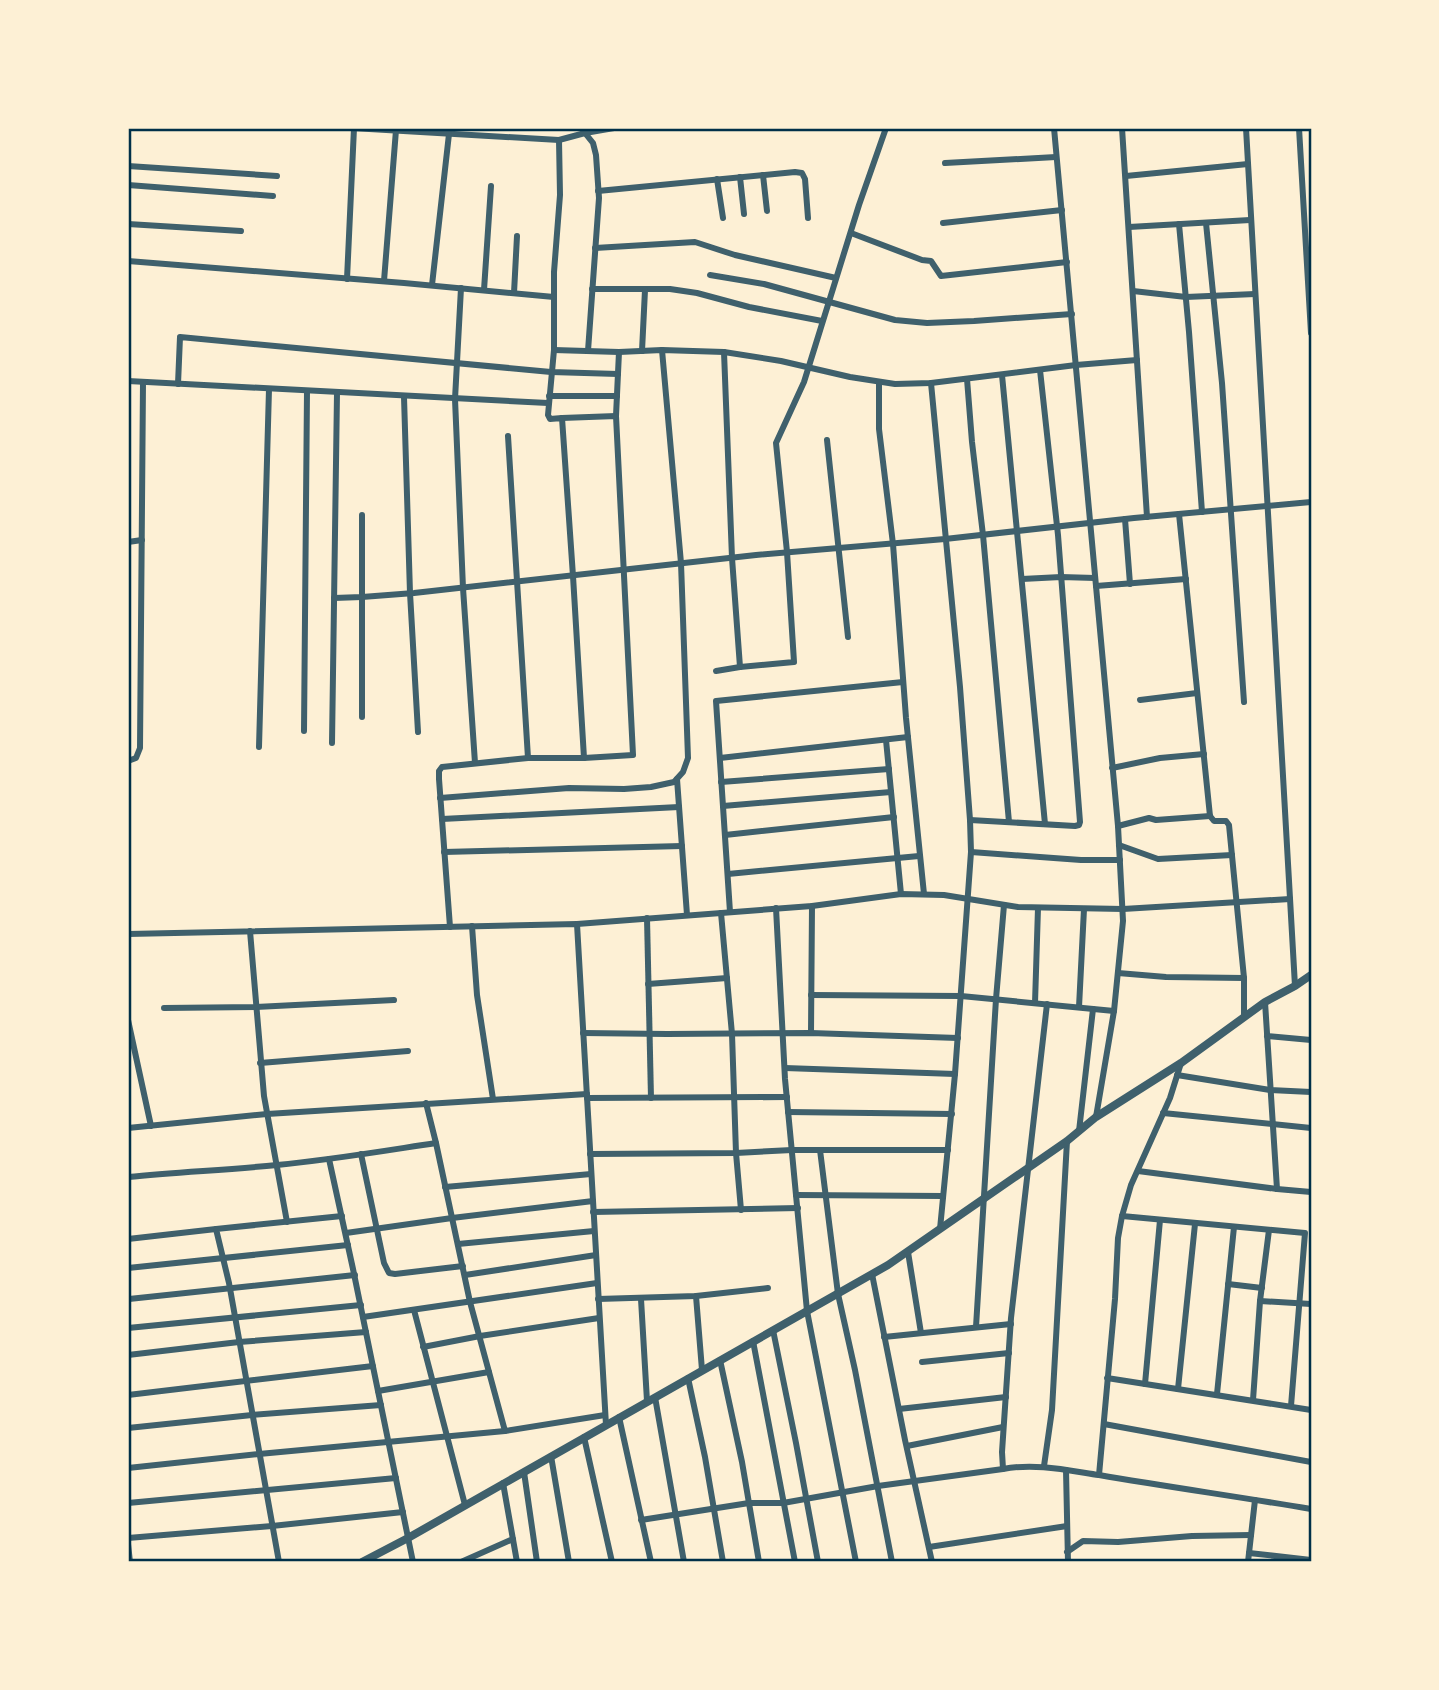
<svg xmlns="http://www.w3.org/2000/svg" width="1439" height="1690" viewBox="0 0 1439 1690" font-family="'Open Sans',sans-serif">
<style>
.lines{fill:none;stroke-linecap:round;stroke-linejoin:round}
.minor{stroke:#3f606c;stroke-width:6}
.tertiary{stroke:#3f606c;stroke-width:8}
.neatline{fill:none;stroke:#003049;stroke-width:2.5}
</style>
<rect width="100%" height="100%" fill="#fdf0d5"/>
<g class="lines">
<!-- minor -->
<g class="minor">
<path d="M 352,128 L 559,140"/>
<path d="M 584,128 L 585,133 L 559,140 L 560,195 L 554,272 L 554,350 L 548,415 L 550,419 L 562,418 L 573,576 L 584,758"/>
<path d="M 1054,128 L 1118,826 L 1123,921 L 1114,1011 L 1096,1117"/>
<path d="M 1122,128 L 1147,517"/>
<path d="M 1246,128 L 1295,986"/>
<path d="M 1299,128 L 1311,333"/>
<path d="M 945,163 L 1056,157"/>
<path d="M 128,166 L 277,176"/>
<path d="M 763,175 L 767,211"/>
<path d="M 1126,176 L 1248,164"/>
<path d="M 740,177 L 744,214"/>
<path d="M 717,179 L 723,218"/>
<path d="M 128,185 L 273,196"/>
<path d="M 598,191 L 795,172 L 802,173 L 805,179 L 808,218"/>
<path d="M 943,223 L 1062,210"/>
<path d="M 1206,223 L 1222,383 L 1244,702"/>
<path d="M 128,224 L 241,231"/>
<path d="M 1179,224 L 1189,332 L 1202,512"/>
<path d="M 1129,227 L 1250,220"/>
<path d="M 851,233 L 922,260 L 931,261 L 941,276 L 1067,262"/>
<path d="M 595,248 L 695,242 L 735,255 L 836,278"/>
<path d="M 128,261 L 404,283 L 554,297"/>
<path d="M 710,275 L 764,284 L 895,320 L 927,323 L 974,321 L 1072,314"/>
<path d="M 347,279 L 354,128"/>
<path d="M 384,281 L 396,130"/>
<path d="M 432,285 L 449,134"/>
<path d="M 461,288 L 455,399 L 463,588 L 475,763"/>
<path d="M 592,289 L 670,289 L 697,293 L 749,307 L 822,321"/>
<path d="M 484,290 L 491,186"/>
<path d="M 1133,291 L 1186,297 L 1255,294"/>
<path d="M 514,293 L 517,236"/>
<path d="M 554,350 L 619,352 L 662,350 L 724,352 L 781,361 L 850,377 L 895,384 L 931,383 L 1076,365 L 1137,360"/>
<path d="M 588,351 L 599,198 L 596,155 L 593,143 L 585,133 L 614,128"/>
<path d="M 642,351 L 645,290"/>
<path d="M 724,352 L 732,558 L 740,667"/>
<path d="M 1002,375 L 1045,824"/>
<path d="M 967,379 L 972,442 L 983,535 L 1009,822"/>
<path d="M 128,381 L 548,403"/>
<path d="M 879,382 L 879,429 L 893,544 L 906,718 L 924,894"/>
<path d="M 931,383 L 960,687 L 970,820 L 971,852 L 955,1074 L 940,1229"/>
<path d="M 178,384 L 180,337 L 551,372 L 618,374"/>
<path d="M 549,396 L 617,396"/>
<path d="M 404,397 L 410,593 L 418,732"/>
<path d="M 616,416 L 619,352"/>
<path d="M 508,436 L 528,758"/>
<path d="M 827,440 L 848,637"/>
<path d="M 1179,514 L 1210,816 L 1214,821 L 1226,821 L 1229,825 L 1244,978 L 1244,1016"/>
<path d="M 362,515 L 362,717"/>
<path d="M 1125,519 L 1130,584"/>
<path d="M 128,542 L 142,540"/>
<path d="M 1022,579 L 1061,577 L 1095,578"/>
<path d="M 1096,586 L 1186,579"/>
<path d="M 334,598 L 362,597 L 414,593 L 756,555 L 945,539 L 1134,518 L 1311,502"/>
<path d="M 716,671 L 740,667 L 794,662 L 787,552 L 776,443 L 804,382 L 859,205 L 886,128"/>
<path d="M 1140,700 L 1197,693"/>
<path d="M 304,731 L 307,391"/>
<path d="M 886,740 L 901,894"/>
<path d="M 332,743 L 337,393"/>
<path d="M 259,747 L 269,389"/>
<path d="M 720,758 L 908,737"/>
<path d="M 128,761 L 136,758 L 140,748 L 143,382"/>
<path d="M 1112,768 L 1160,758 L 1204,754"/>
<path d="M 677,779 L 687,915"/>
<path d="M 721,782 L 889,769"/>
<path d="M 440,798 L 569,788 L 624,789 L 651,787 L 674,782 L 683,772 L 688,758 L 681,563 L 662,350"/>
<path d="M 723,806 L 891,792"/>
<path d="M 442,819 L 679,807"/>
<path d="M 970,820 L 1075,826 L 1079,825 L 1080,822 L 1058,535 L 1040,370"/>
<path d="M 1118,826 L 1149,818 L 1156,820 L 1210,816"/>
<path d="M 725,835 L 894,817"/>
<path d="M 1119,845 L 1158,859 L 1232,855"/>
<path d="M 444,852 L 682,846"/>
<path d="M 971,852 L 1081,860 L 1120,860"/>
<path d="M 728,874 L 919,856"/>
<path d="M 776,908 L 785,1079 L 807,1311 L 856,1562"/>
<path d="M 730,912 L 716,701 L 903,682"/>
<path d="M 721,913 L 732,1034 L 736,1153 L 741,1210"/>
<path d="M 647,918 L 651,1098"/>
<path d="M 577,924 L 812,906 L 901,894 L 944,895 L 1018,907 L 1123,909 L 1290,899"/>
<path d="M 472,926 L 477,995 L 493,1099"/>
<path d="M 450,927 L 439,779 L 439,771 L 442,767 L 528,758 L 584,758 L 633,755 L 616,416 L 562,418"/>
<path d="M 250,931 L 264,1096 L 287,1222"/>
<path d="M 128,934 L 577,924 L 606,1425"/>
<path d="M 1118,973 L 1166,977 L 1244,978"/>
<path d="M 648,984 L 727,978"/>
<path d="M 811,995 L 961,996 L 1114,1011"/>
<path d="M 1265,1002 L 1277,1189"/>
<path d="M 1035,1003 L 1038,908"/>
<path d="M 1047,1004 L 1011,1318 L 1002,1452 L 1003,1469 C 1035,1463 1066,1470 1099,1475"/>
<path d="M 1079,1007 L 1084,909"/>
<path d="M 164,1008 L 256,1007 L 394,1000"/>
<path d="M 128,1020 L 151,1126"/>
<path d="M 583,1033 L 667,1034 L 811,1033 L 958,1038"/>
<path d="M 811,1033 L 812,906"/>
<path d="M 1267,1036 L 1311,1040"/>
<path d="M 260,1063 L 408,1051"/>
<path d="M 1181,1063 L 1170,1098 L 1131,1185 L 1122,1216 L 1118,1238 L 1115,1299 L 1099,1475 C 1169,1487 1240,1497 1311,1509"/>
<path d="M 785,1068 L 955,1074"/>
<path d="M 1177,1075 L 1270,1090 L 1311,1092"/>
<path d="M 587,1098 L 787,1097"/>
<path d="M 426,1103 L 436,1143 L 470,1302 L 505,1431"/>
<path d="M 788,1112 L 952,1114"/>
<path d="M 1163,1113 L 1311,1128"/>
<path d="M 128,1128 L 267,1114 L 587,1094"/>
<path d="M 1079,1131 L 1093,1009"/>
<path d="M 820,1150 L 838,1294 L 855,1370 L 892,1562"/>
<path d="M 361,1154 L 384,1263 L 389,1273 L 395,1274 L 463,1266"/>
<path d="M 590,1154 L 736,1153 L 792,1150 L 948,1150"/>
<path d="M 329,1159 L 353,1269 L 413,1562"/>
<path d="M 1138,1171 L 1277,1189 L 1311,1192"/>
<path d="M 128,1177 C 177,1172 227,1170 277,1165 C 330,1160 383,1151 436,1143"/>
<path d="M 445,1187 L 591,1174"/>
<path d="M 796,1195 L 943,1196"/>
<path d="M 593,1212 L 798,1208"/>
<path d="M 1122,1216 L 1305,1233 L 1291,1406"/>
<path d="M 346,1233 L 452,1218 L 593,1201"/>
<path d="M 128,1239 L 216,1229"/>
<path d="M 458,1244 L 594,1231"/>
<path d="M 908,1252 L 921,1333"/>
<path d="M 128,1268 L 348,1245"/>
<path d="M 872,1274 L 905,1440 L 932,1562"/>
<path d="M 465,1275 L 596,1255"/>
<path d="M 1228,1284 L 1262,1288"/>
<path d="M 696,1296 L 702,1370"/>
<path d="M 129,1299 L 355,1275"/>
<path d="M 598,1299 L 696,1296 L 768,1288"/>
<path d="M 641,1299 L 647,1401"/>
<path d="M 1260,1301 L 1311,1304"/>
<path d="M 414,1310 L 465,1505"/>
<path d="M 363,1317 L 597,1283"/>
<path d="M 976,1327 L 996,999 L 1004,905"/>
<path d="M 128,1328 L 361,1305"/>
<path d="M 773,1330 L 796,1443 L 818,1562"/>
<path d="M 884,1337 L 1011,1324"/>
<path d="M 753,1341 L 795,1562"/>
<path d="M 423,1347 L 480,1336 L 599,1318"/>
<path d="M 128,1355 L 239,1342 L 366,1332"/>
<path d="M 720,1360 L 742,1462 L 759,1562"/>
<path d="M 922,1362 L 1009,1353"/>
<path d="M 688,1378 L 705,1457 L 723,1562"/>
<path d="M 1107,1378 L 1311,1410"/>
<path d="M 1145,1384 L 1160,1220"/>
<path d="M 1178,1389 L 1195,1224"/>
<path d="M 378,1391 L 489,1372"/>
<path d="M 1217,1394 L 1234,1227"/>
<path d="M 128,1395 L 373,1366"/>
<path d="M 655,1397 L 684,1562"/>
<path d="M 1253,1400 L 1260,1301 L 1269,1230"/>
<path d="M 899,1409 L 1006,1397"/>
<path d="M 619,1417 L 651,1562"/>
<path d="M 1104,1424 L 1311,1462"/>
<path d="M 128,1428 L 252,1415 L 381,1405"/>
<path d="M 584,1437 L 612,1562"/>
<path d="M 907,1446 L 1003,1427"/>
<path d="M 551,1456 L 569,1562"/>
<path d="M 1044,1466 L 1052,1410 L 1067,1141"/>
<path d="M 128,1468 L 259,1454 L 505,1431 L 605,1415"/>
<path d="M 1066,1470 L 1068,1562"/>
<path d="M 524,1472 L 537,1562"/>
<path d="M 503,1483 L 517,1562"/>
<path d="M 128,1503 L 396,1478"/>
<path d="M 641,1520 L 749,1503 L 783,1503 L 878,1486 L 1003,1469"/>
<path d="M 128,1538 L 272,1526 L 403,1512"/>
<path d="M 128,1544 L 130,1562"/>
<path d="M 929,1547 L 1067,1526"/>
<path d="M 1067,1552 L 1083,1541 L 1118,1542 L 1192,1536 L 1251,1535"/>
<path d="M 1249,1553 L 1311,1560"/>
<path d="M 279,1562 L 229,1283 L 216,1229 L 342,1216"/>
<path d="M 461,1562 L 513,1539"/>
<path d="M 1248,1562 L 1255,1500"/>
</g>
<!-- tertiary -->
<path class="tertiary" d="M 362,1562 L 408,1538 L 888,1265 L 1067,1141 L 1096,1117 L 1181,1063 L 1265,1002 L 1295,986 L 1311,975"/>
</g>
<!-- border -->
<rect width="1439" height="1690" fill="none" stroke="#fdf0d5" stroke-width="259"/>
<rect x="130" y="130" width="1180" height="1430" class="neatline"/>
</svg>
